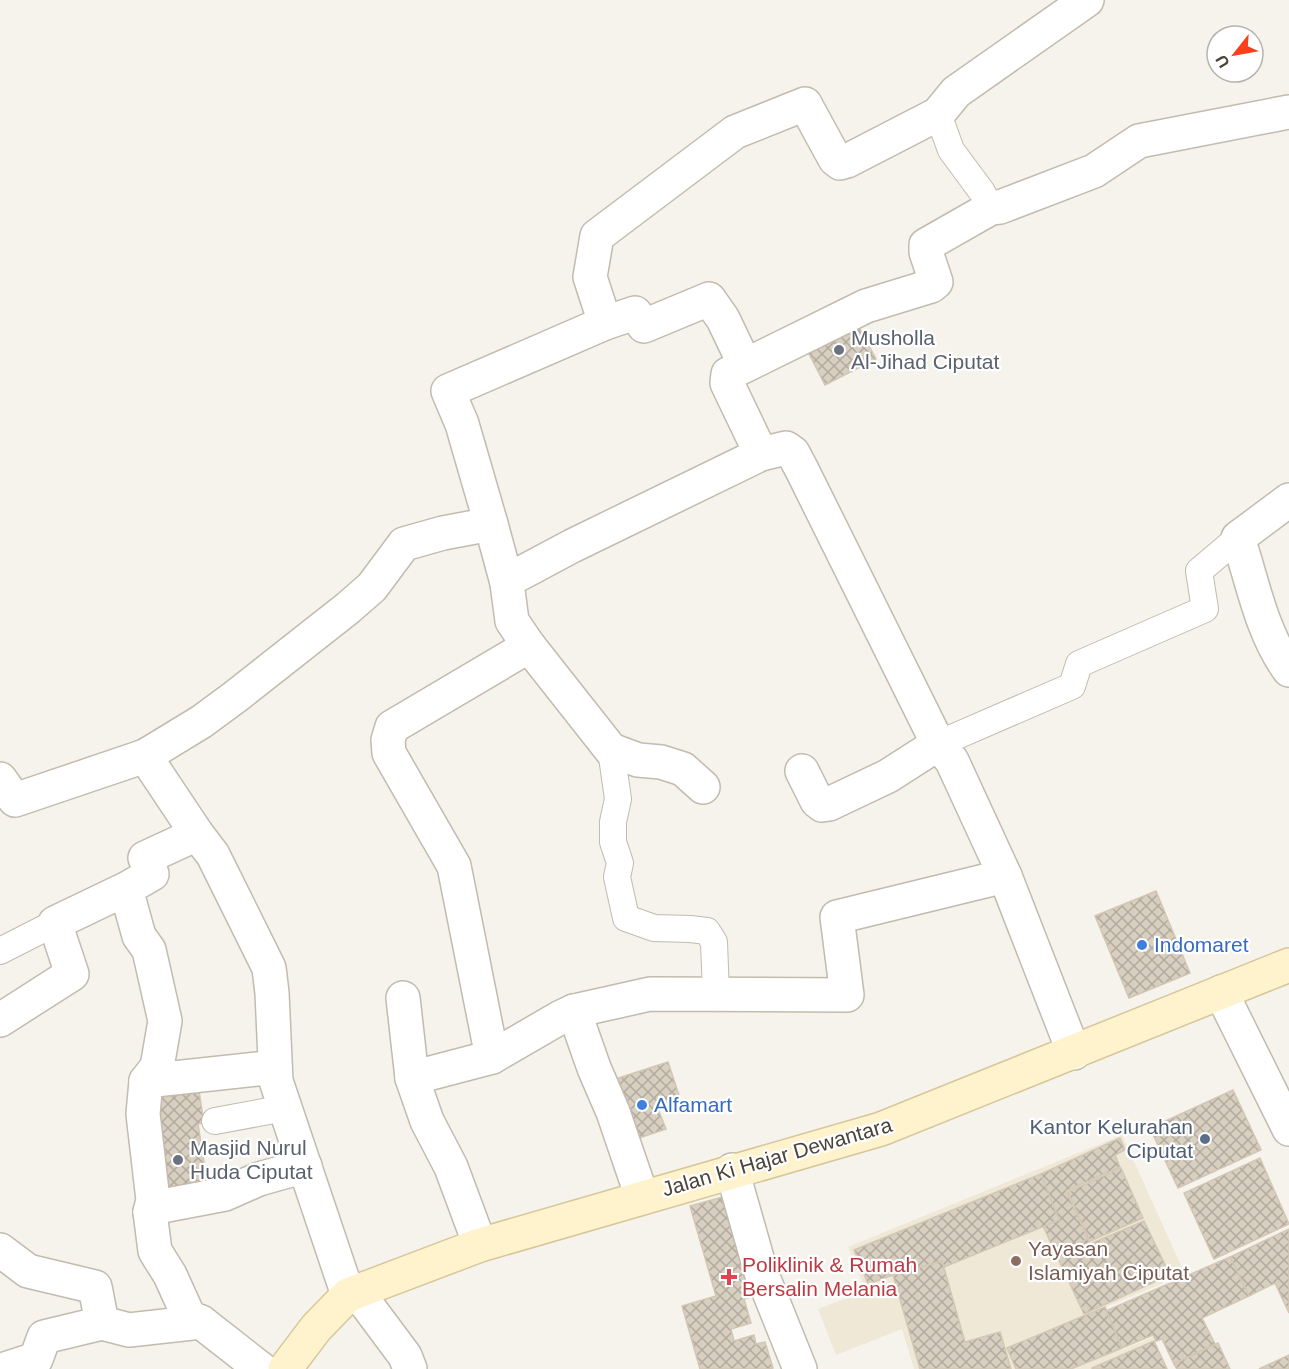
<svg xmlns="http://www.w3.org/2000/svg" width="1289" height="1369" viewBox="0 0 1289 1369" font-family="Helvetica,sans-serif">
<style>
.education{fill:#efe8d6}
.building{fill:url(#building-cross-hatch);stroke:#d3c7b4;stroke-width:1.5}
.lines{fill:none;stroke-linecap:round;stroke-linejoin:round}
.pedestrian-casing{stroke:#c2bbae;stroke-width:28}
.minor-casing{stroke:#c2bbae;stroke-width:36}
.secondary-casing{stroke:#d6c79b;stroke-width:36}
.pedestrian{stroke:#fff;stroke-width:26}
.minor{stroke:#fff;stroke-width:33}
.secondary{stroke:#fff3cd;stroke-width:33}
.worship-dot{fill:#6b7280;stroke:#fff;stroke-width:2}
.shop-dot{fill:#3f7fe0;stroke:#fff;stroke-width:2}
.service-dot{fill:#5c6f8a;stroke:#fff;stroke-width:2}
.education-dot{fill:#8d6e63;stroke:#fff;stroke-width:2}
.health-dot{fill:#e0444e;stroke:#fff;stroke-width:2}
.labels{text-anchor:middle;stroke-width:4.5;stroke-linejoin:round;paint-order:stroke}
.worship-label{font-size:21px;fill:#5b616d;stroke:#fff;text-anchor:start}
.shop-label{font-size:21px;fill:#366cbe;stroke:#fff;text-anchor:start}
.service-label{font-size:21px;fill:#4e5e75;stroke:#fff;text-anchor:end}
.street-label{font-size:21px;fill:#4b4439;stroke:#fff}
.education-label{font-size:21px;fill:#785e54;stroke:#fff;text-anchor:start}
.health-label{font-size:21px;fill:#be3a42;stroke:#fff;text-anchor:start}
</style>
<defs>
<pattern id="building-cross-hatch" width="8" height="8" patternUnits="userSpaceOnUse" patternTransform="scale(1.5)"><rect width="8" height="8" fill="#d8cfc1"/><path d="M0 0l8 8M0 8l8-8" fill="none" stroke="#b1aa9e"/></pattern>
</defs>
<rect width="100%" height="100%" fill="#f6f3ec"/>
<!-- education -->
<path class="education" d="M 1122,1135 L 1185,1274 L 1106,1307 L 1122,1350 L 1153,1337 L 1168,1369 L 914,1369 L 902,1329 L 836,1355 L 818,1309 L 866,1291 L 848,1247 Z"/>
<!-- building -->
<g class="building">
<path d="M 853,316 L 876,359 L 825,385 L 803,342 Z"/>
<path d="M 1156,891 L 1190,973 L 1129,998 L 1095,916 Z"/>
<path d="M 668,1062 L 681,1101 L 658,1109 L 666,1129 L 627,1142 L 606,1082 Z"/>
<path d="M 197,1078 L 204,1123 L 198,1124 L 209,1193 L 158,1201 L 148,1086 Z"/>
<path d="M 1233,1090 L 1261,1150 L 1178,1188 L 1150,1128 Z"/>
<path d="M 1120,1138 L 1125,1150 L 1115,1155 L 1120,1167 L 1066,1191 L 1088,1239 L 1056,1254 L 1043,1226 L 1059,1220 L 1041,1174 Z"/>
<path d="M 1260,1158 L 1289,1224 L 1214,1259 L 1184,1193 Z"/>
<path d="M 1121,1168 L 1143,1218 L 1090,1241 L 1068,1192 Z"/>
<path d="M 1041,1174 L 1059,1220 L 944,1267 L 942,1261 L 893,1275 L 868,1284 L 854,1250 Z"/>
<path d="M 726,1196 L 752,1297 L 744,1299 L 751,1323 L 731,1329 L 734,1341 L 754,1335 L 756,1344 L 765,1342 L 773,1368 L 770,1369 L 700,1369 L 682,1306 L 716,1296 L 690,1206 Z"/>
<path d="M 1144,1221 L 1170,1275 L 1084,1314 L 1056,1254 L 1088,1239 L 1090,1244 Z"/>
<path d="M 1289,1229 L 1289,1313 L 1275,1283 L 1249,1296 L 1230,1257 Z"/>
<path d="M 1230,1257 L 1249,1296 L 1202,1318 L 1215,1344 L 1174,1364 L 1162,1339 L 1156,1341 L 1153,1335 L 1122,1348 L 1106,1311 Z"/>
<path d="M 942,1261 L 965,1342 L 1000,1332 L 1011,1369 L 920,1369 L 893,1275 Z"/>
<path d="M 1105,1307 L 1122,1348 L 1071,1369 L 1016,1369 L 1007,1348 Z"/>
<path d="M 1154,1341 L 1167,1369 L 1092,1369 L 1092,1368 Z"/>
<path d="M 1218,1343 L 1230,1369 L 1177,1369 L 1174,1364 Z"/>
<path d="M 1289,1355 L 1289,1369 L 1259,1369 Z"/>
</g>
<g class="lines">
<!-- pedestrian casing -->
<g class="pedestrian-casing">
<g id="pedestrian">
<path d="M 938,114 L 951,150 L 982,192 L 991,208"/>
<path d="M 938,744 L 1072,686 L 1079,664 L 1205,609 L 1199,571 L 1238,538"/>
<path d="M 611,750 L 618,799 L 613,822 L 613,842 L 620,863 L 617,877 L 626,918 L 654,928 L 690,929 L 707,931 L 714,942 L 716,994"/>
<path d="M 0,951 L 55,923"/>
<path d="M 215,1121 L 285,1108"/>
</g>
</g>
<!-- minor casing -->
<g class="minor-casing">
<g id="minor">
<path d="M 605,323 L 590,277 L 597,236 L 735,132 L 805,104 L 835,159 L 840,163 L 847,161 L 938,114 L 956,92 L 1087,0"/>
<path d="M 761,454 L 727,383 L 728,374 L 866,306 L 931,286 L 936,282 L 926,252 L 926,245 L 991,208 L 1000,207 L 1094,171 L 1139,141 L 1289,112"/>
<path d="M 1289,500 L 1238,538 C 1253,583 1261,631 1289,670"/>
<path d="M 491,524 L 462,424 L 448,391 L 605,323 L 635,313 L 644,326 L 709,299 L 723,319 L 745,365"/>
<path d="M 145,756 L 201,722 L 235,697 L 348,608 L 372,587 L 404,544 L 443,533 L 491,524 L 507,583"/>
<path d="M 802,771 L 817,801 L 822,805 L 829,804 L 888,776 L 938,744"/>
<path d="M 0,779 L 15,800 L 145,756 L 197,834 L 213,855 L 269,968 L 272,993 L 276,1081 L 348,1295"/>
<path d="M 703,787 L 683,769 L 661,762 L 638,760 L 611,750 L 529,646 L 512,621 L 507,583 L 514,577 L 572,546 L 761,454 L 786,448 L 793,453 L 802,470 L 938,744 L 952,761 L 1005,876 L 1074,1053"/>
<path d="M 1221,992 L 1289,1129"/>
<path d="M 403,998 L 412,1078 L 427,1121 L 451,1167 L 480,1245"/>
<path d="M 574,1011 L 594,1068 L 613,1112 L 642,1197"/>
<path d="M 0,1020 L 72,974 L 55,923 L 126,889"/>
<path d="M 492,1057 L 454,866 L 389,753 L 388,740 L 392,727 L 529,646"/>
<path d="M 412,1078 L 492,1057 L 561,1017 L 574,1011 L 650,994 L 847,995 L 837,917 L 1005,876"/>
<path d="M 146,1081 L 157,1067 L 165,1021 L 149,950 L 139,936 L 126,889 L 152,874 L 145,858 L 197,834"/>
<path d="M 732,1170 L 761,1272 L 800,1369"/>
<path d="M 150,1212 L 162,1206 L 225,1194 L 259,1179 L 305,1166"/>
<path d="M 0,1250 L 28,1271 L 95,1287 L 102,1323 L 129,1330 L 201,1322"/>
<path d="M 367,1288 L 364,1301 L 405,1356 L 410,1369"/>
<path d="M 5,1369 L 36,1359 L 44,1337 L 102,1323"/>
<path d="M 261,1369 L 201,1322 L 189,1317 L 170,1275 L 155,1251 L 150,1212 L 153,1200 L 143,1114 L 146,1081 L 275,1067"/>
</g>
</g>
<!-- secondary casing -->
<g class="secondary-casing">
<path id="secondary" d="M 285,1369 L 316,1328 L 348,1295 L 480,1245 L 881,1129 L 1289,965"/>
</g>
<!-- pedestrian -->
<use href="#pedestrian" class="pedestrian"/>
<!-- minor -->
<use href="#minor" class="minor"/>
<!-- secondary -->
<use href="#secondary" class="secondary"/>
</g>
<!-- markers -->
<g class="worship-dot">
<circle cx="839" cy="350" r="6"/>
<circle cx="178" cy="1160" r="6"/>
</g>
<g class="shop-dot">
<circle cx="1142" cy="945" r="6"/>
<circle cx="642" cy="1105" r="6"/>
</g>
<circle class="service-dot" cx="1205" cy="1139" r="6"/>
<circle class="education-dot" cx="1016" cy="1261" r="6"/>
<path class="health-dot" d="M726 1268h6v6h6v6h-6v6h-6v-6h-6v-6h6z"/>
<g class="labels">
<!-- worship labels -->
<g class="worship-label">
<text x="851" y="345">Musholla<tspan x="851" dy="24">Al-Jihad Ciputat</tspan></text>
<text x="190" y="1155">Masjid Nurul<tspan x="190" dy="24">Huda Ciputat</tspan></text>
</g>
<!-- shop labels -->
<g class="shop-label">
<text x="1154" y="952">Indomaret</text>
<text x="654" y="1112">Alfamart</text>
</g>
<!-- service labels -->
<g class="service-label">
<text x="1193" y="1134">Kantor Kelurahan<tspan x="1193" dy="24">Ciputat</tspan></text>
</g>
<!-- street labels -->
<g class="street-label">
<text transform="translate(777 1157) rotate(-16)" y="7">Jalan Ki Hajar Dewantara</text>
</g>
<!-- education labels -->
<g class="education-label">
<text x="1028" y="1256">Yayasan<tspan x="1028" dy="24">Islamiyah Ciputat</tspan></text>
</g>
<!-- health labels -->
<g class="health-label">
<text x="742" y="1272">Poliklinik &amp; Rumah<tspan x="742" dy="24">Bersalin Melania</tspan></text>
</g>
</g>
<!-- north arrow -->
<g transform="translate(1235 54) rotate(239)"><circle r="28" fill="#ffffff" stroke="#b7b4b0" stroke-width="1.5"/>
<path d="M0-4.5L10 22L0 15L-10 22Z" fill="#fc3f1d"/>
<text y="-9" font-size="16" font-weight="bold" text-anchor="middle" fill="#4b4439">U</text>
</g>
</svg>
